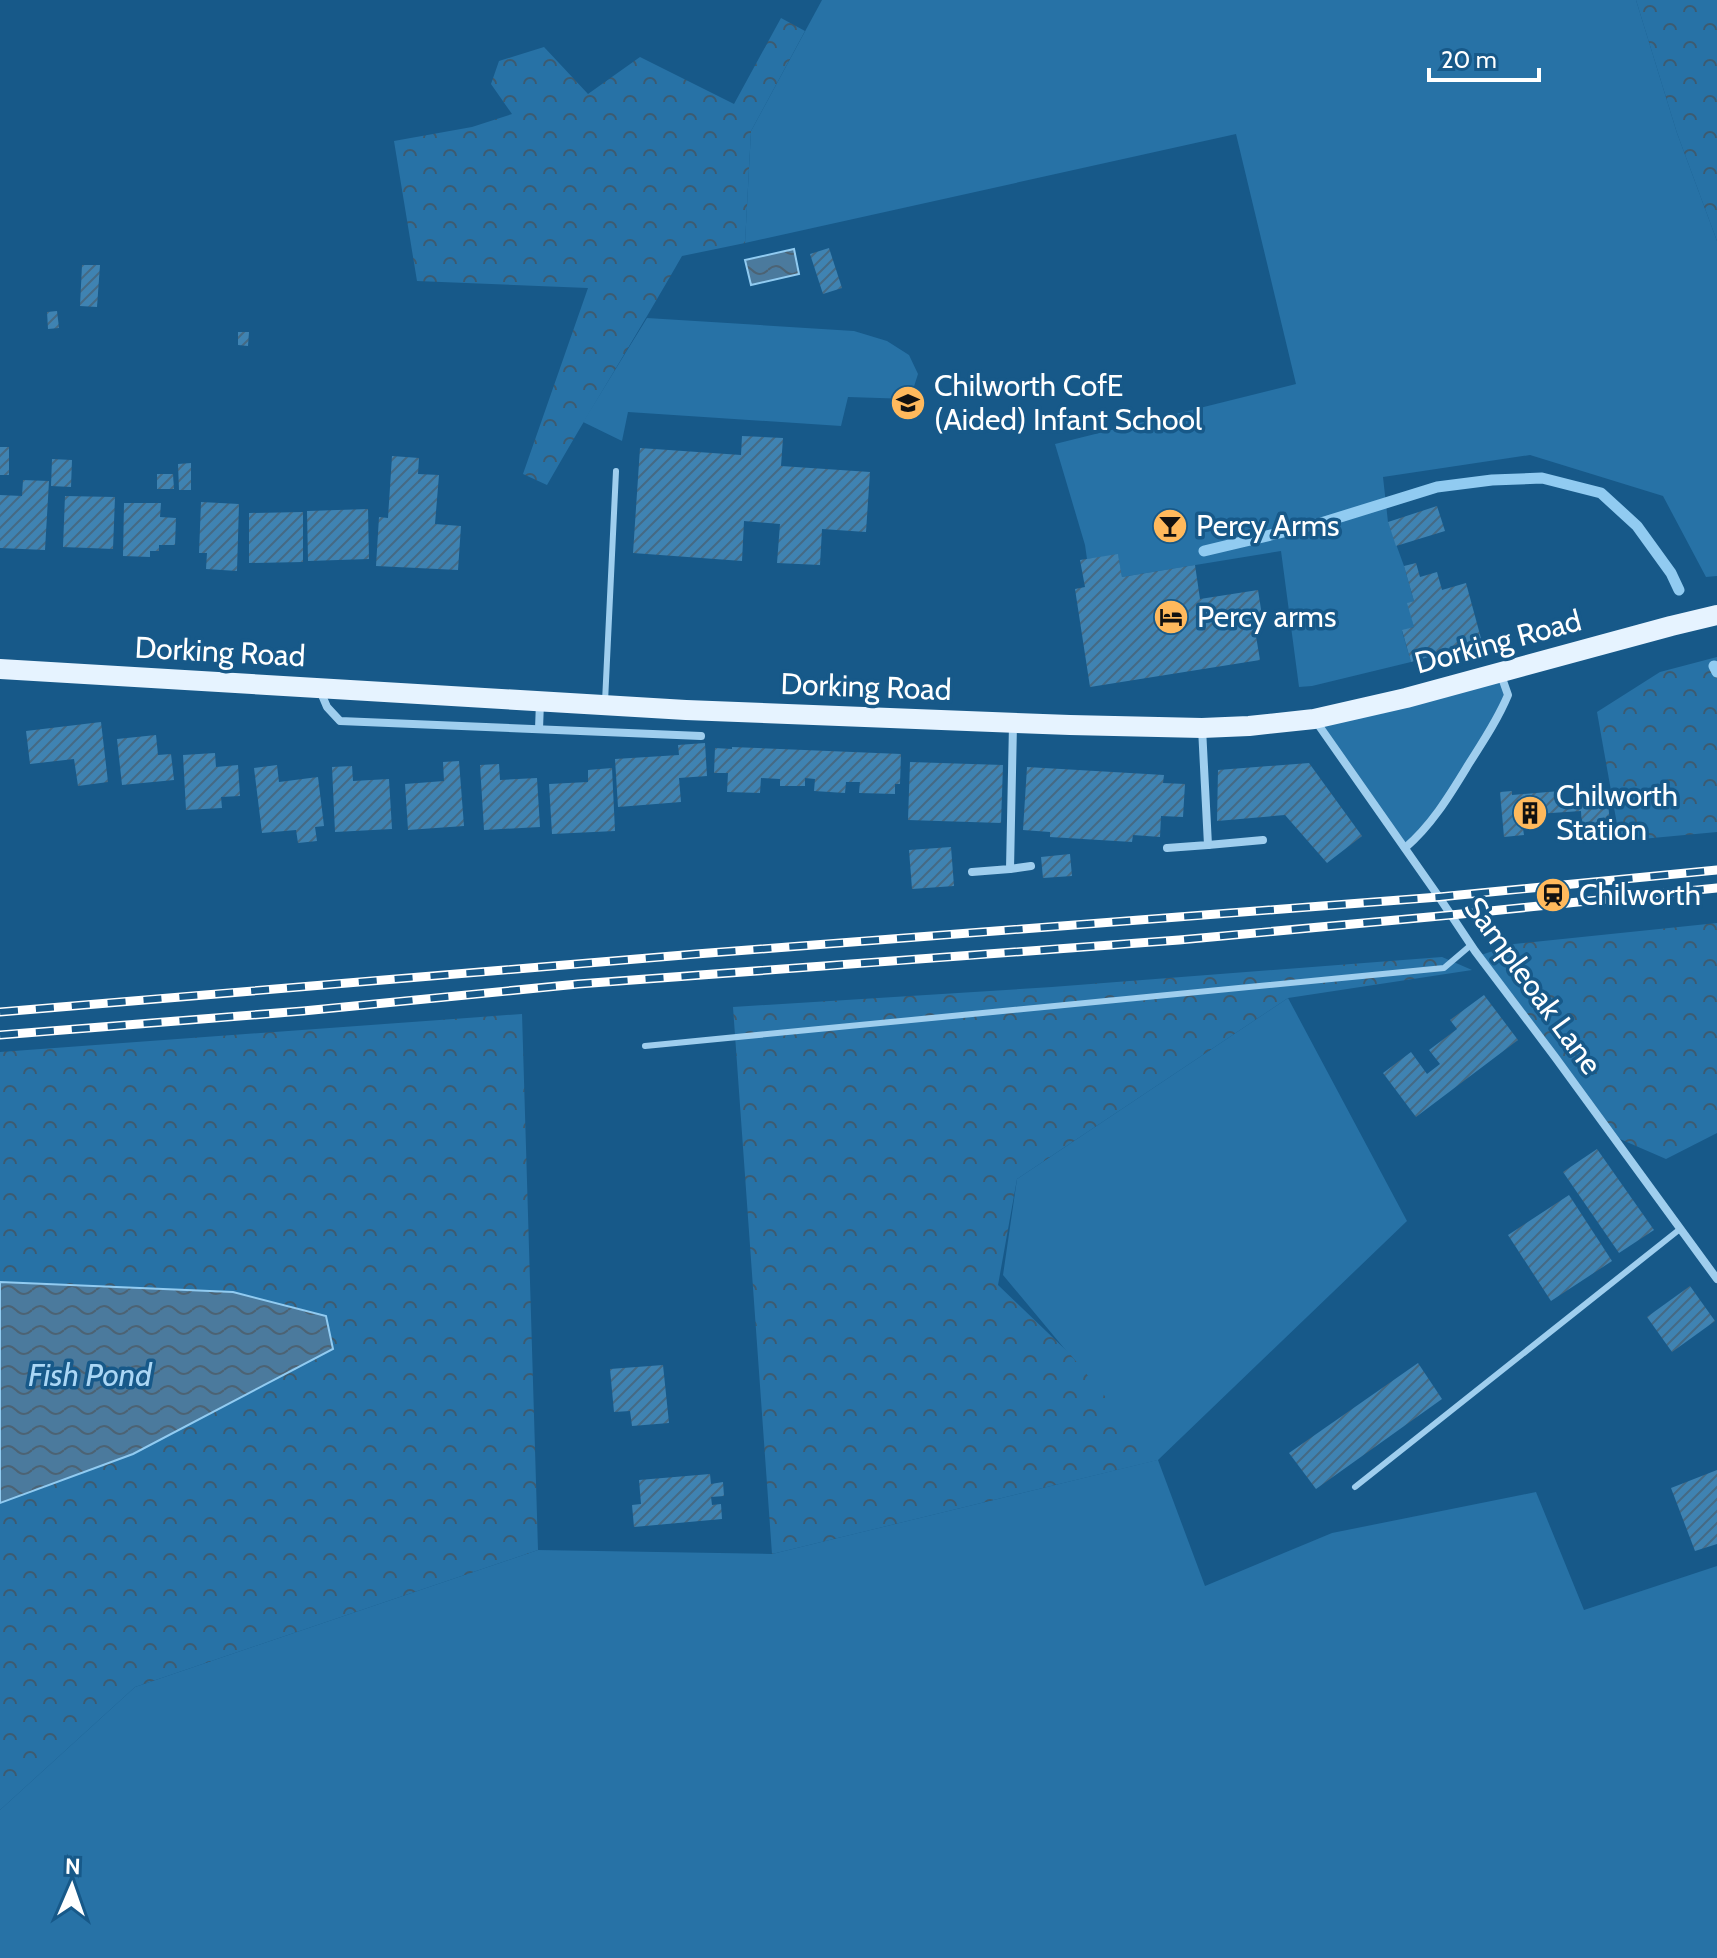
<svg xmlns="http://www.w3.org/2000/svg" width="1717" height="1958" viewBox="0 0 1717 1958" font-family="Cabin,sans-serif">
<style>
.green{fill:#2772a6}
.forest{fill:url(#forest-crowns)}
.water{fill:url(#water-waves);stroke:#91cbf1;stroke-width:2}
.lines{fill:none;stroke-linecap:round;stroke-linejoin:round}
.stream{stroke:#91cbf1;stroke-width:11}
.building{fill:url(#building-hatch)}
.service{stroke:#9fceee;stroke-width:6}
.minor{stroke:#9fceee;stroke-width:8}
.primary{stroke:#e6f3ff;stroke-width:20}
.rail-casing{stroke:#fff;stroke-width:9}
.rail{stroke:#175989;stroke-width:6;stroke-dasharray:18;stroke-linecap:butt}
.labels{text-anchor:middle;stroke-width:7;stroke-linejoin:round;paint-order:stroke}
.poi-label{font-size:30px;fill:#fff;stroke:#175989;text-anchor:start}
.street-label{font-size:30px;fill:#fff;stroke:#175989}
.water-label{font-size:32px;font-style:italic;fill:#abd7f5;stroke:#175989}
</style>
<defs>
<pattern id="forest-crowns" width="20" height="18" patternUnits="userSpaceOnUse" patternTransform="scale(2)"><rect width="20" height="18" fill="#2772a6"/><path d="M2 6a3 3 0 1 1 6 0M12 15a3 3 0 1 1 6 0" fill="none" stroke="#3d5b70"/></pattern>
<pattern id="water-waves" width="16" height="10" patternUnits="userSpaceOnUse" patternTransform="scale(2)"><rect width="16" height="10" fill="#4b7a9d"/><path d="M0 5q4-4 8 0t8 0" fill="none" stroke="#4c6374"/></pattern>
<pattern id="building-hatch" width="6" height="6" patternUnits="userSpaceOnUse" patternTransform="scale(2)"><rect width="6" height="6" fill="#3f83b2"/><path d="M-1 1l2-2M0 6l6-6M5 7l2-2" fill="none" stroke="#456a84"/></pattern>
</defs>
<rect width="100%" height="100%" fill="#175989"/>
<!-- green -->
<g class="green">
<path d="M 822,0 L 1636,0 L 1677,133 L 1717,241 L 1717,576 L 1706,577 L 1663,496 L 1530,455 L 1383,477 L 1388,522 L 1404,566 L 1414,601 L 1408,603 L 1414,627 L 1402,631 L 1411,662 L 1312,686 L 1299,687 L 1281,551 L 1122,577 L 1118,555 L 1087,559 L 1085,545 L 1055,444 L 1296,384 L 1236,134 L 745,243 L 751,131 Z"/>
<path d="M 647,318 L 854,331 L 887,341 L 909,355 L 918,374 L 910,399 L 848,397 L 841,426 L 628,412 L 622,441 L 583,422 Z"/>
<path d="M 1500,672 L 1508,695 L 1438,813 L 1405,848 L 1314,719 Z"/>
<path d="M 1288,998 L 1407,1221 L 1158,1460 L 1205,1586 L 1332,1533 L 1536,1492 L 1584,1610 L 1717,1566 L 1717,1958 L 0,1958 L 0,1810 L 135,1687 L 538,1550 L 772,1554 L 1157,1460 L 1003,1275 L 1017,1179 Z"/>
</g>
<!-- forest -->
<g class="forest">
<path d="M 1636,0 L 1717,0 L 1717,241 L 1677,133 Z"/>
<path d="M 781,18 L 805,31 L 751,131 L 745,243 L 682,256 C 638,333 591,408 547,485 L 523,474 L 588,288 L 417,281 L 394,141 L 472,127 L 512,114 L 491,84 L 499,61 L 544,47 L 588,94 L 640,57 L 734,104 Z"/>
<path d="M 1717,657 L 1717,832 L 1620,841 L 1597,712 L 1660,672 Z"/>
<path d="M 1717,923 L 1717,1133 L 1666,1159 L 1613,1136 L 1478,956 L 1514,944 Z"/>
<path d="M 1442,957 L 1472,970 L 1288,998 L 1017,1179 L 998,1285 L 1070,1354 L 1158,1460 L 772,1554 L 733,1007 L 1052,987 Z"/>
<path d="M 522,1014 L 538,1550 L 135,1687 L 0,1810 L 0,1503 L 133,1454 L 233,1292 L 0,1282 L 0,1052 Z"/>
</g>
<!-- water -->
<g class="water">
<path d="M 794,249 L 799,274 L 751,285 L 745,260 Z"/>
<path d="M 0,1282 L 233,1292 L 326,1316 L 333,1349 L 133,1454 L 0,1503 Z"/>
</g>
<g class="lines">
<!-- stream -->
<g class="stream">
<path d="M 1204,551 L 1321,523 L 1437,487 L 1492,480 L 1542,478 L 1601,493 L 1637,526 L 1671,573 L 1679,590"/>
<path d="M 1714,666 L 1717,672"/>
</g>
</g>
<!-- building -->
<g class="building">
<path d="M 829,248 L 842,288 L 823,294 L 810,254 Z"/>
<path d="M 82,265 L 100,265 L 97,307 L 80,306 Z"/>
<path d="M 57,311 L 59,328 L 48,329 L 47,312 Z"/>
<path d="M 238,332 L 249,332 L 248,346 L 238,345 Z"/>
<path d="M 742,436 L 783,438 L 781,466 L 870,472 L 866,532 L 822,529 L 820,565 L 777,563 L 780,524 L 744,521 L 742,561 L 633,553 L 640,448 L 741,455 Z"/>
<rect x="0" y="447" width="9" height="28"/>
<path d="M 392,456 L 419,458 L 418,474 L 439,475 L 435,524 L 461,526 L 458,570 L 376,566 L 379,517 L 388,518 Z"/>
<path d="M 52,459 L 72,460 L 71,487 L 51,486 Z"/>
<path d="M 191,463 L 191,490 L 179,490 L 178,464 Z"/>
<path d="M 157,474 L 173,474 L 174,489 L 157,489 Z"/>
<path d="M 23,480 L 49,481 L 45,550 L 0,548 L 0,495 L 22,496 Z"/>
<path d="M 65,496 L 115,497 L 113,549 L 63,547 Z"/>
<path d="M 201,502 L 239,504 L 237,571 L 206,569 L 207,553 L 199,553 Z"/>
<path d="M 124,503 L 161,503 L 160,517 L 176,518 L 175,545 L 159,545 L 159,551 L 150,551 L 150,557 L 123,556 Z"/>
<path d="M 1437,506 L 1445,531 L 1396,546 L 1388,522 Z"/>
<path d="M 368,509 L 369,559 L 308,561 L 307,511 Z"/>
<path d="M 303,512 L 303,562 L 249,563 L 249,513 Z"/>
<path d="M 1118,554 L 1122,577 L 1195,565 L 1200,599 L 1258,590 L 1263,622 L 1254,624 L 1260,660 L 1090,687 L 1075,589 L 1085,587 L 1080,560 Z"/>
<path d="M 1416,563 L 1420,577 L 1437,572 L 1442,590 L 1466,583 L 1482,642 L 1411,662 L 1402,630 L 1414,627 L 1407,603 L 1414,601 L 1404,566 Z"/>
<path d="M 101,722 L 108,782 L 78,786 L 74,759 L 30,764 L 26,731 Z"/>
<path d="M 156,735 L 158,755 L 171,754 L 174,780 L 122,785 L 117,739 Z"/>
<path d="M 705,743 L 707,776 L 679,778 L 681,802 L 618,807 L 615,759 L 679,755 L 678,745 Z"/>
<path d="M 732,747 L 901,754 L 900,784 L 895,784 L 895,794 L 859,793 L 860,782 L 846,782 L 845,793 L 814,791 L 815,779 L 805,778 L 805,786 L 780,786 L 780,779 L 761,778 L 760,793 L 727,792 L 728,773 L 714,773 L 715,748 L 732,749 Z"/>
<path d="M 215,753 L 216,767 L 238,765 L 240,796 L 221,797 L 222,808 L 186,810 L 183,755 Z"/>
<path d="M 459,761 L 464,826 L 408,830 L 405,784 L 444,781 L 443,762 Z"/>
<path d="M 910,762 L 1003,765 L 1001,823 L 908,820 Z"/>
<path d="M 1309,763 L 1362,836 L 1327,863 L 1285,815 L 1217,821 L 1218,770 Z"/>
<path d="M 499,764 L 500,780 L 537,778 L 540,827 L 484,830 L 480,765 Z"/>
<path d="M 277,765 L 279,782 L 318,777 L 324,826 L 315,827 L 317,841 L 298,843 L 296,830 L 262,833 L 254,768 Z"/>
<path d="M 352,766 L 353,781 L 389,779 L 392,829 L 335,832 L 332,767 Z"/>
<path d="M 1027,767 L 1164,775 L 1163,783 L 1185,784 L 1183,817 L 1161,816 L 1160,837 L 1133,835 L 1132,842 L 1050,837 L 1050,832 L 1023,830 Z"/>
<path d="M 612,768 L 615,831 L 552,834 L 549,784 L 588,782 L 588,770 Z"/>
<path d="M 1512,791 L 1512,795 L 1560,791 L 1561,806 L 1608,801 L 1610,826 L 1582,828 L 1581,811 L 1537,814 L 1538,827 L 1523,829 L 1524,835 L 1504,837 L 1500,792 Z"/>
<path d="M 951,847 L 954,886 L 912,889 L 909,850 Z"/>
<path d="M 1070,854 L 1072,876 L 1043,878 L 1041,857 Z"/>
<path d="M 1484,995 L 1518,1040 L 1416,1117 L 1383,1073 L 1411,1052 L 1427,1074 L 1440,1064 L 1429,1050 L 1457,1029 L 1450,1020 Z"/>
<path d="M 1597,1149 L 1654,1230 L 1619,1253 L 1563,1172 Z"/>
<path d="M 1569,1195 L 1612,1261 L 1551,1301 L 1508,1235 Z"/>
<path d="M 1690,1286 L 1715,1321 L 1672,1352 L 1647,1317 Z"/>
<path d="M 1418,1363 L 1442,1399 L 1316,1489 L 1289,1453 Z"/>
<path d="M 663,1365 L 669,1423 L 632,1426 L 630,1411 L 614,1412 L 610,1369 Z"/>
<path d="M 1717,1470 L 1717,1544 L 1695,1551 L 1671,1488 Z"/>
<path d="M 710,1474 L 711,1484 L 723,1482 L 724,1496 L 711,1497 L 712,1505 L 721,1504 L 722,1519 L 634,1527 L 632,1505 L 641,1504 L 639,1480 Z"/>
</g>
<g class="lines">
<!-- service -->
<g class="service">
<path d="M 605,702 L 616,471"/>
<path d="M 645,1046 L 1444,968 L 1471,945"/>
<path d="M 1355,1487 L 1680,1229"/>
</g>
<!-- minor -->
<g class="minor">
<path d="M 319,688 L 327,707 L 340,721 L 701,736"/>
<path d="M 1315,720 L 1439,897 L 1475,951 L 1555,1057 L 1717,1279"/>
<path d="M 539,729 L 540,702"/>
<path d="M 1208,845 L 1263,840"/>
<path d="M 1167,848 L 1208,845 L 1202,728"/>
<path d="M 1405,848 C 1433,824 1451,793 1470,762 C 1484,740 1498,719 1508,695 L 1501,675"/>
<path d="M 1010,869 L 1031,866"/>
<path d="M 972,872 L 1010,869 L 1013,724"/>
</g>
<!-- primary -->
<path class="primary" d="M 0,669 L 686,710 L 1070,725 L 1202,728 L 1249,726 L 1314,719 L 1406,698 L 1671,626 L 1717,615"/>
<!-- rail casing -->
<g class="rail-casing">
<g id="rail">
<path d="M 0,1012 L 696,954 L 1439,897 L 1717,870"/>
<path d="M 0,1035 L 303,1011 L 578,984 L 1179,940 L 1451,915 L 1717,888"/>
</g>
</g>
<!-- rail -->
<use href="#rail" class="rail"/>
</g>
<!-- icons -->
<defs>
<g id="school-disc" transform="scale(1.8)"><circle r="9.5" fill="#ffb95c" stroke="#175989"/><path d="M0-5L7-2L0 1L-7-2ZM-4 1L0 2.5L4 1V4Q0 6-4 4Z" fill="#111"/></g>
<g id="bar-disc" transform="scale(1.8)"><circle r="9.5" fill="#ffb95c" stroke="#175989"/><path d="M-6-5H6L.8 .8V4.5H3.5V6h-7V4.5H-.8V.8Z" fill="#111"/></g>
<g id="hotel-disc" transform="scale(1.8)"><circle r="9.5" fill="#ffb95c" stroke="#175989"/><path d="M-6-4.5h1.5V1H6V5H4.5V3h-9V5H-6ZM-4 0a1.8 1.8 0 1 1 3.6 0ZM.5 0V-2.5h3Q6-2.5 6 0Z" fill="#111"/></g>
<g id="building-disc" transform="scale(1.8)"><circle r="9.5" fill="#ffb95c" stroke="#175989"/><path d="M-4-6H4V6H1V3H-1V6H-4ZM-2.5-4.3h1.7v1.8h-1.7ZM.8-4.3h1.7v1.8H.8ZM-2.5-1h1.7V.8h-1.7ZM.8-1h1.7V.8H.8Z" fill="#111"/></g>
<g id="station-disc" transform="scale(1.8)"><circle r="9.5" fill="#ffb95c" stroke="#175989"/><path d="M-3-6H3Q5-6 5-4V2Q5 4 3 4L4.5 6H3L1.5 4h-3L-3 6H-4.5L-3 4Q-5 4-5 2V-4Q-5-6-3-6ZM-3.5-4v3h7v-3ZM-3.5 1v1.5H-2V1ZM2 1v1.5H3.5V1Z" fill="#111"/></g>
</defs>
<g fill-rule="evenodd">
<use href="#school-disc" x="908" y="403"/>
<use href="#bar-disc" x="1170" y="526"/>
<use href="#hotel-disc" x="1171" y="617"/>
<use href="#building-disc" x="1530" y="813"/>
<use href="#station-disc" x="1553" y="895"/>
</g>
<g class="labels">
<!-- poi labels -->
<g class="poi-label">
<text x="934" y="396">Chilworth CofE<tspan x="934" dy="34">(Aided) Infant School</tspan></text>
<text x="1196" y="536">Percy Arms</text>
<text x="1197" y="627">Percy arms</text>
<text x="1556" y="806">Chilworth<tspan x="1556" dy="34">Station</tspan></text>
<text x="1579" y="905">Chilworth</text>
</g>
<!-- street labels -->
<g class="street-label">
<text transform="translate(1498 642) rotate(-15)" y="10">Dorking Road</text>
<text transform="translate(220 652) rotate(3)" y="10">Dorking Road</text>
<text transform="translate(866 687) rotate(2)" y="10">Dorking Road</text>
<text transform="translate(1533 986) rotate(54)" y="10">Sampleoak Lane</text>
</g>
<!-- water labels -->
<g class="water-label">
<text x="90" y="1386">Fish Pond</text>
</g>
</g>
<!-- north arrow -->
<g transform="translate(72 1886) rotate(2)" stroke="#175989" stroke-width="6" paint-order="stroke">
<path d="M0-6L14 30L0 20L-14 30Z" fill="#ffffff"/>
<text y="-12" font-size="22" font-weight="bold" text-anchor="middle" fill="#ffffff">N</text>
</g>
<!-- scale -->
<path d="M1429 68v12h110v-12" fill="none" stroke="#ffffff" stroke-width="4"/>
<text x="1441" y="68" font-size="24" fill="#ffffff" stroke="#175989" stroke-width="6" paint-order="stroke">20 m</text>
</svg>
